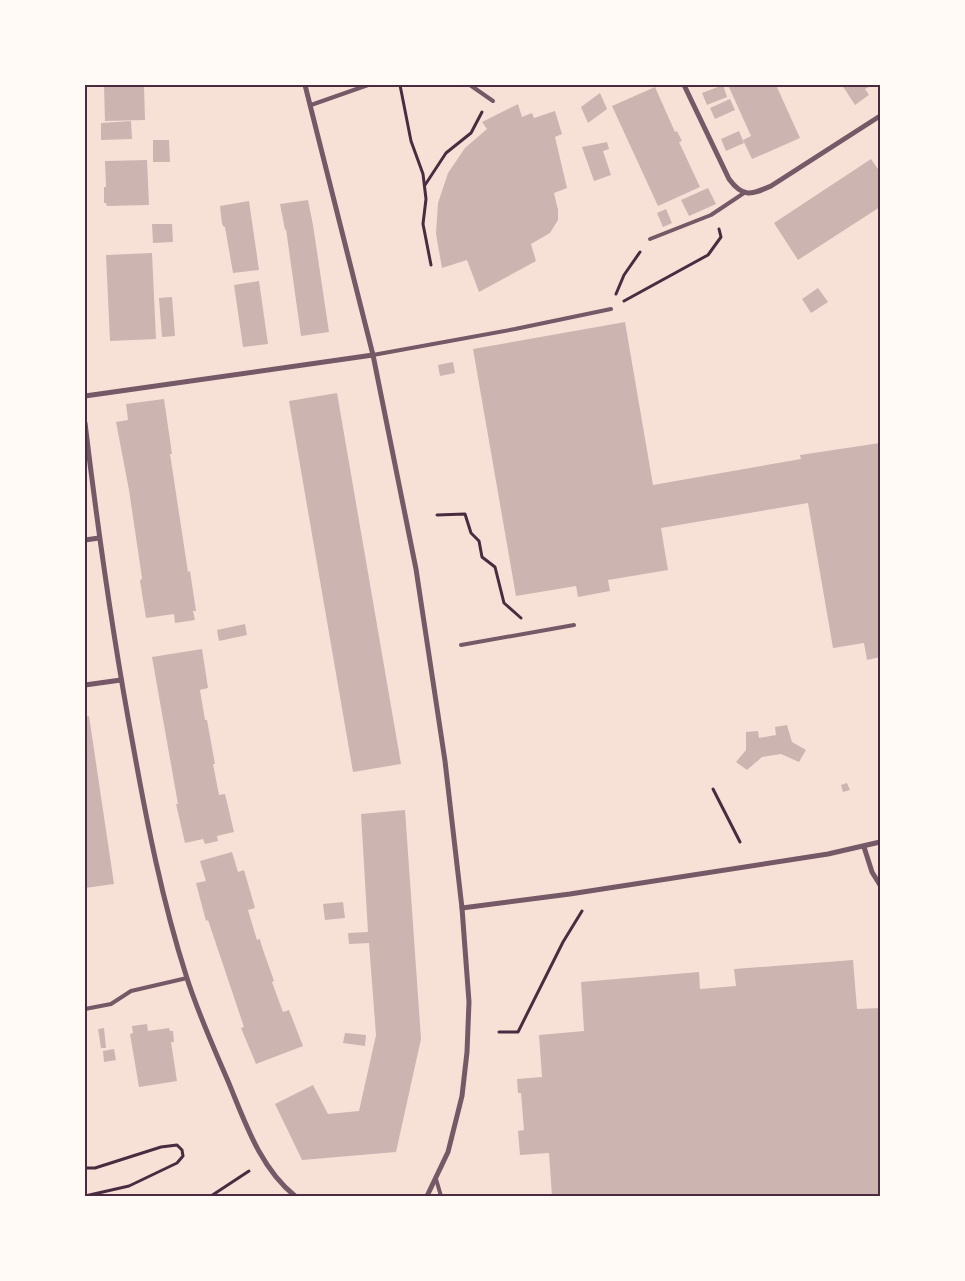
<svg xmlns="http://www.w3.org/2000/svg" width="965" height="1281" viewBox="0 0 965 1281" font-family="Lora,serif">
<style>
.building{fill:#ccb4b1}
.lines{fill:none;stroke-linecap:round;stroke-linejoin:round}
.path{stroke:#4a2c40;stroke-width:3}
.service{stroke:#755966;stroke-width:4}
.minor{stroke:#755966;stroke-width:5}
.neatline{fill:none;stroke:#4a2c40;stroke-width:2}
</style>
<rect width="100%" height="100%" fill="#f7e1d7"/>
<!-- building -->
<g class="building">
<path d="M 104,85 L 144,85 L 145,120 L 105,121 Z"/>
<path d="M 723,85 L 727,97 L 707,105 L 702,93 Z"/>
<path d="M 728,85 L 776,85 L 800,138 L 752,159 L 743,140 L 751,136 Z"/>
<path d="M 842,85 L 872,85 L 865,89 L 869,95 L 855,105 Z"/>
<path d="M 655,87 L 675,132 L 677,131 L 682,141 L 679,142 L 700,187 L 658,206 L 612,106 Z"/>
<path d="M 600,93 L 607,109 L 588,123 L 581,107 Z"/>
<path d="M 730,99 L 735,110 L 715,119 L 710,108 Z"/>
<path d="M 518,104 L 522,117 L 532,113 L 534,118 L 555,111 L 562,134 L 555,137 L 567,188 L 554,193 L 558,210 L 558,220 L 550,233 L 531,244 L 536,261 L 479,292 L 467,260 L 442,268 L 436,234 L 438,203 L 448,173 L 465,148 L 487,129 L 482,122 Z"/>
<path d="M 131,121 L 132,139 L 101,140 L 101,123 Z"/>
<path d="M 739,131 L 744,143 L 726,151 L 721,139 Z"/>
<path d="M 153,140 L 169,140 L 170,162 L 153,162 Z"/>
<path d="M 607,142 L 609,149 L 603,151 L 611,175 L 594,181 L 582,147 Z"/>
<path d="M 871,159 L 880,172 L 880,207 L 798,260 L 774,223 Z"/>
<path d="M 147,160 L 149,205 L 107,206 L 106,203 L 104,203 L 104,187 L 106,187 L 105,161 Z"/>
<path d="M 708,188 L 716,204 L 689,216 L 681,200 Z"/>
<path d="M 308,200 L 313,225 L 329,332 L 301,336 L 286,229 L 285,230 L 280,204 Z"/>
<path d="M 249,201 L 259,270 L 233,273 L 225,227 L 224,227 L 222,224 L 220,206 Z"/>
<path d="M 666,209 L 672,223 L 663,227 L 657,213 Z"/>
<path d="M 152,224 L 172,224 L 173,242 L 153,243 Z"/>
<path d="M 152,253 L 156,339 L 110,341 L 106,255 Z"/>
<path d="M 259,281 L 268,344 L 243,347 L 234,285 Z"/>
<path d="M 818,288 L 828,302 L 811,313 L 802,299 Z"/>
<path d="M 172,297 L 175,336 L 162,337 L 159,298 Z"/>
<path d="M 625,322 L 653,485 L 801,459 L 800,455 L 880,443 L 880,657 L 867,660 L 864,643 L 833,648 L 808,503 L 661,528 L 668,570 L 608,580 L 610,591 L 578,597 L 576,586 L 516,596 L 473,349 Z"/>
<path d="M 453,362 L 455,373 L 440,376 L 438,365 Z"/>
<path d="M 337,393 L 401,764 L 353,772 L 289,401 Z"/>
<path d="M 164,399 L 172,454 L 170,454 L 188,572 L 190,571 L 196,611 L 193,611 L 195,620 L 175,623 L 174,614 L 146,618 L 140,581 L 142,578 L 129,490 L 116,422 L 128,420 L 126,404 Z"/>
<path d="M 245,624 L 247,635 L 219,641 L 217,630 Z"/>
<path d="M 202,649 L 208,688 L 200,690 L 205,720 L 207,720 L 215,764 L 213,764 L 219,795 L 225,794 L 234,832 L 217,836 L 218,841 L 205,844 L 203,839 L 185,843 L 176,804 L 178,804 L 152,657 Z"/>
<path d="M 89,716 L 114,884 L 85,888 L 85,717 Z"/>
<path d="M 787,725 L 792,742 L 806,750 L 799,762 L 781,754 L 762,757 L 747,770 L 736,762 L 746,750 L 746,732 L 758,731 L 759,738 L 776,735 L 775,727 Z"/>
<path d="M 847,783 L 850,790 L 843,792 L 841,785 Z"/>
<path d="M 405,810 L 421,1039 L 396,1152 L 302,1160 L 275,1104 L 313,1085 L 328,1114 L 359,1111 L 376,1035 L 369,943 L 349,944 L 348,933 L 368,932 L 361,814 Z"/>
<path d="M 232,852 L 238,872 L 244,870 L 255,908 L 248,910 L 257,940 L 260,939 L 261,944 L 274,981 L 272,982 L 283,1012 L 289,1010 L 303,1046 L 256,1064 L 241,1028 L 244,1027 L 208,920 L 206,921 L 196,883 L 206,881 L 200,861 Z"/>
<path d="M 343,902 L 345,918 L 325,920 L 323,904 Z"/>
<path d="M 853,960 L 857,1009 L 880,1008 L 880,1196 L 552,1196 L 549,1153 L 520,1155 L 518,1131 L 524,1130 L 521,1093 L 518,1093 L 517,1079 L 542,1077 L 539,1035 L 584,1031 L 581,982 L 699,972 L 700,989 L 736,986 L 734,969 Z"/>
<path d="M 147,1024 L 148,1031 L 169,1028 L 170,1031 L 173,1031 L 174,1042 L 171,1042 L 177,1081 L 139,1087 L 130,1034 L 133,1033 L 132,1026 Z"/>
<path d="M 104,1028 L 106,1048 L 101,1048 L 98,1029 Z"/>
<path d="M 345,1033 L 366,1035 L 365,1046 L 343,1043 Z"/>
<path d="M 114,1049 L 116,1060 L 104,1062 L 103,1051 Z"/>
</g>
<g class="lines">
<!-- path -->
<g class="path">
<path d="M 400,85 L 411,141 L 423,174 L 426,199 L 423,224 L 431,265"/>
<path d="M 425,185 L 446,153 L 471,133 L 482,112"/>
<path d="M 616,294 L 624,275 L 640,252"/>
<path d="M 624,301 L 708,255 L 721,237 L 719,229"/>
<path d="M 437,515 L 465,514 L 471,533 L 479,541 L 482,557 L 495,567 L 504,603 L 521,618"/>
<path d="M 713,789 L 740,842"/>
<path d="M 499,1032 L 518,1032 L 563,942 L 582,911"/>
<path d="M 85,1168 L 95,1168 L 161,1147 L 177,1145 L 182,1150 L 183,1156 L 177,1163 L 129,1186 L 85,1196"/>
<path d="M 211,1196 L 249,1171"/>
</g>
<!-- service -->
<g class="service">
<path d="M 470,85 L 493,101"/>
<path d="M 311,105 L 368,85"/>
<path d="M 650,239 L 711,215 L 744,193"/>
<path d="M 373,355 L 515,329 L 611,309"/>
<path d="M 461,645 L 574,625"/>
<path d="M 85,1009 L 111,1004 L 131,991 L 187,978"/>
<path d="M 436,1179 L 441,1196"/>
</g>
<!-- minor -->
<g class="minor">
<path d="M 305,85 L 373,355 L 416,569 L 445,761 L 462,908 L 469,1002 L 467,1052 L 462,1096 L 448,1152 L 427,1196"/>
<path d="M 684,85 L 729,179 C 743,198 751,195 771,186 L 880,116"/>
<path d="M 85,396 L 373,355"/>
<path d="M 85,423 C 98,531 113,638 133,745 C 147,823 162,900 186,975 C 197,1011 213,1046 228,1081 C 245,1122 260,1168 295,1196"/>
<path d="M 85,540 L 99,538"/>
<path d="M 85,685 L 121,680"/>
<path d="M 864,847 L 872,872 L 880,885"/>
<path d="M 462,908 L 570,894 L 828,854 L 880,842"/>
</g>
</g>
<!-- border -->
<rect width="965" height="1281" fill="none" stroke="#fffaf5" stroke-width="172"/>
<rect x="86" y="86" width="793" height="1109" class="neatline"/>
</svg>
